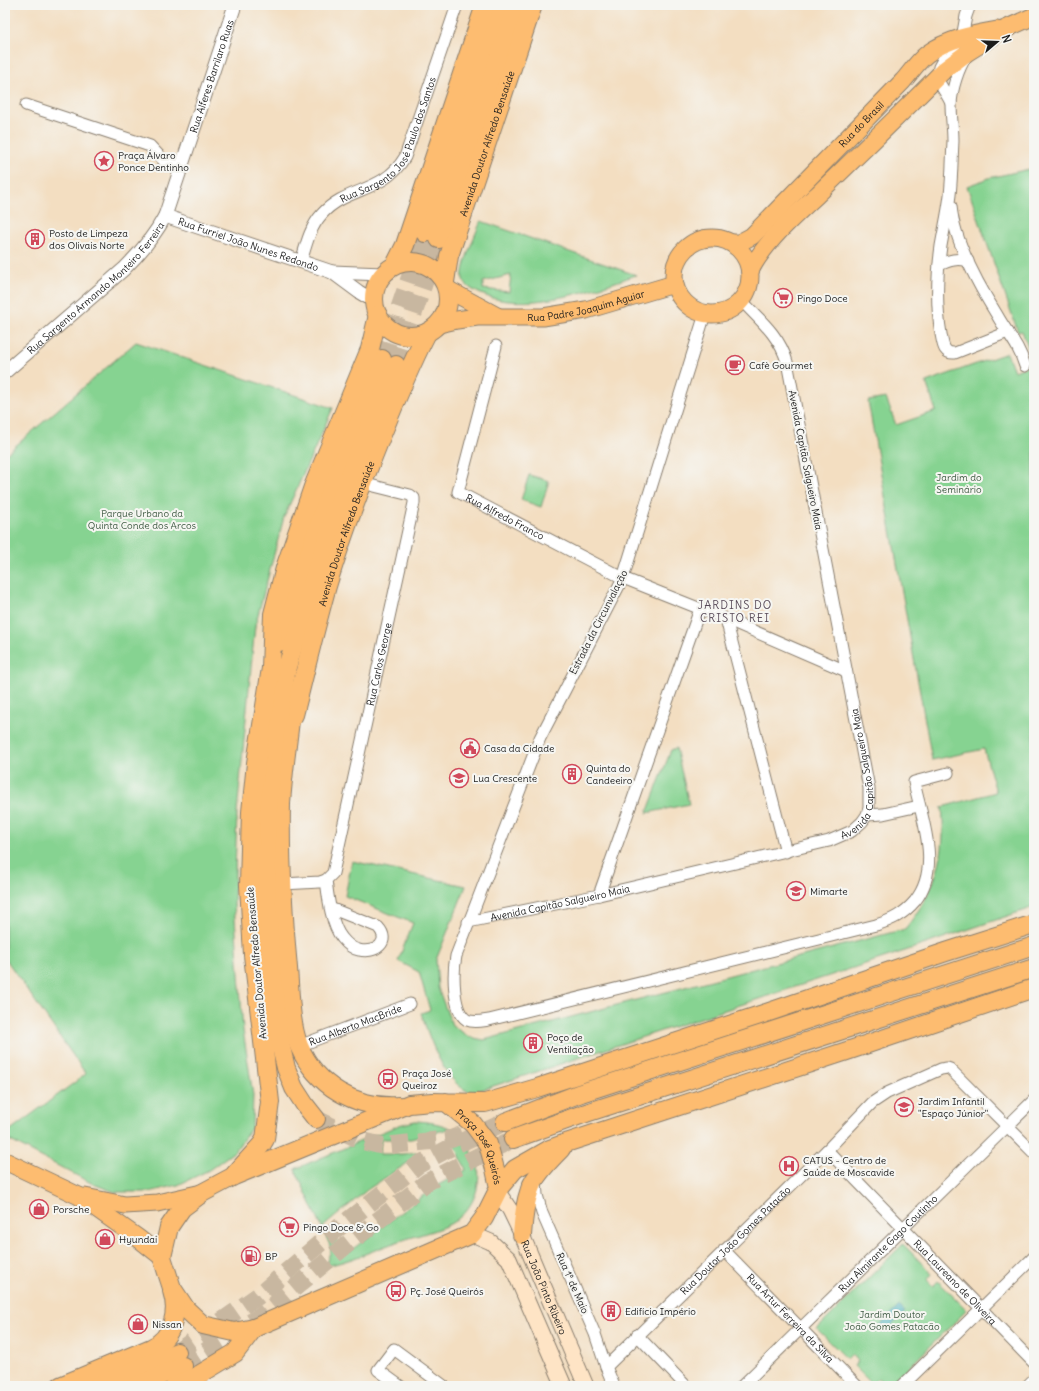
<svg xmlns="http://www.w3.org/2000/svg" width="1039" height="1391" viewBox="0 0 1039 1391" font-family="Delius,sans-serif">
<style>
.green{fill:#86d391;stroke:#517856;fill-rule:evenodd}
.water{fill:#3cacba;stroke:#2c646b}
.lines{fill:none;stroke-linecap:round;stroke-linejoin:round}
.trunk-tunnel{stroke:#c8b7a0;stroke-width:18;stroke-dasharray:18 9;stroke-linecap:butt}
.minor-casing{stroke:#887d6e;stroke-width:13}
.tertiary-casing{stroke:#887d6e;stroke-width:15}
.secondary-casing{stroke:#887d6e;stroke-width:17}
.primary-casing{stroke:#887d6e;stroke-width:19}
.trunk-casing{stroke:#887d6e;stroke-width:20}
.minor{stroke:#fff;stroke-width:11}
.tertiary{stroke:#fff;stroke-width:13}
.secondary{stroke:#fee4c5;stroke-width:15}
.primary{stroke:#fdbc6f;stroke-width:17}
.trunk{stroke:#fdbc6f;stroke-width:18}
.labels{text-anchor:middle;stroke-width:4;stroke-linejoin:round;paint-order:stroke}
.street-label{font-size:10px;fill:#1c1c1c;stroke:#f6f6f2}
.poi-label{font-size:10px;fill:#1c1c1c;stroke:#f6f6f2;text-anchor:start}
.park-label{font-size:10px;fill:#415c45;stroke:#f6f6f2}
.neighbourhood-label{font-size:11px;letter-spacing:1px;fill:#594b59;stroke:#f6f6f2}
</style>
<rect width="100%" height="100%" fill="#f6f6f2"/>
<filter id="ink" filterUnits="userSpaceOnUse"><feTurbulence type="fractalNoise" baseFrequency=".025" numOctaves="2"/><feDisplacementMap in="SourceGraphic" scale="8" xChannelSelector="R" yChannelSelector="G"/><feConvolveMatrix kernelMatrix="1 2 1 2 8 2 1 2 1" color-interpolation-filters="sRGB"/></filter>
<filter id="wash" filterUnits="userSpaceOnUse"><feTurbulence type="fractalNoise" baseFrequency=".012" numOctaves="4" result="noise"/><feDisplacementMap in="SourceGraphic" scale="16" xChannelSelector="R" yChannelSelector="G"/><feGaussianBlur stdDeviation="0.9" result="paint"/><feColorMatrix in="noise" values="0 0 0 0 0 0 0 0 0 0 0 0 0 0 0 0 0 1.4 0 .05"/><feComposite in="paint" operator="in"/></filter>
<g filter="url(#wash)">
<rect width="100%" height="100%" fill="#f3dec1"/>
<!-- green -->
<g class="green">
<path d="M 1034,168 L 1034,907 L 911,949 L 472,1093 C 444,1084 430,1039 421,1013 L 430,1010 L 419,972 L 398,961 L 413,923 L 345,896 L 352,861 L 466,886 L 436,960 L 438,988 L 452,1025 L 469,1037 L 484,1040 L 905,929 C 936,890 947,856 942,807 L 996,792 L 984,749 L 932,760 L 868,401 L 886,398 L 896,425 L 936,411 L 926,382 L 1007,353 L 1014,371 L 1034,364 L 1022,331 L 1018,332 L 967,186 L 989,178 Z"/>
<path d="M 481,221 L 636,275 C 593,290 522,315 479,293 C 473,290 465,286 463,279 C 460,268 476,233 481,221 ZM 511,275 L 509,292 L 483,289 L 483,282 Z"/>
<path d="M 136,342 L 333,408 L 284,517 L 255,626 L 237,812 L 234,904 L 243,1030 L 253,1095 L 252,1127 L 235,1151 L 209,1170 L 178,1185 L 149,1192 L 115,1192 L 93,1184 L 5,1138 L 5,1134 L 86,1074 L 5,958 L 5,455 Z"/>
<path d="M 529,475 L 549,481 L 541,507 L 521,500 Z"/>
<path d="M 676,748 L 689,804 L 647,813 L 671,750 Z"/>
<path d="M 415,1121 C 438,1122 461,1127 471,1150 C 473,1155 477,1161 478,1166 C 482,1191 469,1216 446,1226 C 429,1233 411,1237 394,1243 C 371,1251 349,1262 325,1266 L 331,1250 L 329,1243 L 295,1169 L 399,1125 ZM 448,1129 L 466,1170 L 436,1186 L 389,1221 L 349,1252 L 323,1227 L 367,1190 L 418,1156 L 416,1152 L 403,1154 L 380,1154 L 381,1139 L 411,1139 Z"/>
<path d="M 903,1244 L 932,1274 L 927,1280 L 933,1286 L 938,1281 L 967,1310 L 890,1386 L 886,1386 L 878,1378 L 872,1384 L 854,1366 L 858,1361 L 852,1354 L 847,1359 L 817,1329 Z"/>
</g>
<!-- water -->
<path class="water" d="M 899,1306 L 905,1312 L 886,1331 L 881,1331 L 880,1330 L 880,1325 Z"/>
</g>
<g filter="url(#ink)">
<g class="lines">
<!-- trunk-tunnel -->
<g class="trunk-tunnel">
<path d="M 382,359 L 425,233"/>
<path d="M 396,365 L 439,239"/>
<path d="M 316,1119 L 363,1141 L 383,1146 L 451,1139 L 462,1135"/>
<path d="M 177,1352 L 258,1296 L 332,1233 L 418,1165 L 455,1145 L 505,1122"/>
<path d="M 183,1366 L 262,1315 L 344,1247 L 427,1182 L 513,1139"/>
</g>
<!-- minor casing -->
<g class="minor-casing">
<g id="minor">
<path d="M 967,55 C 958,69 952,88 951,104 C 951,116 953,128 953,141 C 952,159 952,177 950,195 C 948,212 944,229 941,246 C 937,275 936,306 941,334 C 943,344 943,354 955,353 L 1008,332"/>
<path d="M 951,103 C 947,94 941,87 937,78 L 939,67 L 946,54 L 962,38 L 966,16 L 970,5"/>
<path d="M 26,105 L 150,146 L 165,162 L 181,168"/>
<path d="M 951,206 C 954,241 979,286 997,315 C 1008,335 1018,343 1025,366"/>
<path id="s1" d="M 301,262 C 306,245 310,227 322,214 C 347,186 383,194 405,157 L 457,5"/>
<path d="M 939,265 C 950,260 957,258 968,261"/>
<path d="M 705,314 L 623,578 L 540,738 L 456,956 C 453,971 452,1011 467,1020 C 474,1023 482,1021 489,1020 L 876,925 C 892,920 904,914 915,901 C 942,867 922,820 914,782 L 948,773"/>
<path id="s2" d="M 496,346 L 458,492 L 623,578 L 726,619 L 846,671"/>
<path d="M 726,619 L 786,852"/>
<path d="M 867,815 L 883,814 L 919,806"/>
<path d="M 326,880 C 328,896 331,925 342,938 C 346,943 353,949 359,950 C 375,954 392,942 378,927 L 330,908"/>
<path id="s3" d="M 283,884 L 320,882 L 326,880 L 333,873 L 414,503 L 414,498 L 410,495 L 362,483"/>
<path d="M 599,895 L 700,609"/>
<path id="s4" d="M 468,922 L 599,895 L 829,841 L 852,831 L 862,822 L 867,815 L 869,808 L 869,788 L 787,362 C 780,336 759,319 741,300"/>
<path id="s5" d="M 299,1046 L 410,1004"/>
<path id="s6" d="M 827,1150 L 1034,1363"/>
<path d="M 536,1182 L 537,1195 L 542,1213 L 595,1334 L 606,1367 L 614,1386"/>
<path id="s7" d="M 724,1250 L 857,1386"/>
<path d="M 637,1335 L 686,1386"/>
<path id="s8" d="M 606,1367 L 827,1150 L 872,1103 L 887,1093 L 941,1069 L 947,1068 L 950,1069 L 1034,1153"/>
<path d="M 400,1386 L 378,1370 L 394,1349 L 444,1386"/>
<path id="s9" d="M 742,1386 L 1034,1100"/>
<path d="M 902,1386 L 1034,1257"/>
<path d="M 1027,1386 L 1034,1379"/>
</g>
</g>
<!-- tertiary casing -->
<g class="tertiary-casing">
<g id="tertiary">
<path id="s10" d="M 165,216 L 332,272 L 359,292 L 374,301"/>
<path d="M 332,272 L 383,274"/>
<path id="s11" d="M 5,372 L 124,269 C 141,252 154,237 165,216 L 235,5"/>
</g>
</g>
<!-- secondary casing -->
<g class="secondary-casing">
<g id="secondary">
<path id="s12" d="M 498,1192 L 510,1210 L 522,1235 L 586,1386"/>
<path d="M 472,1234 L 491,1242 L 509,1259 L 564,1386"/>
</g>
</g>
<!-- primary casing -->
<g class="primary-casing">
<g id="primary">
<circle cx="712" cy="276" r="38"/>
<path id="s13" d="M 732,243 L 739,243 L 752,236 L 903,81 C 911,72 918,61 927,54 C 947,39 974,34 997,30"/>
<path d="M 750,271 C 763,244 795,215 818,194 C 860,153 903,112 944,70 L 968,52 L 1003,30 L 1034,16"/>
<path d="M 447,289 L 497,316"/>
<path id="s14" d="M 439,324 L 457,320 L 477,317 L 543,317 L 586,310 L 674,284"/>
<path d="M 5,1161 L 79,1196 L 138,1238 L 162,1257"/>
<path d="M 85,1197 L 125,1205 L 157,1203 L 202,1193"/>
</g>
</g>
<!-- trunk casing -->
<g class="trunk-casing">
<g id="trunk">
<path d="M 425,233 L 501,5"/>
<path d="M 439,239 L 517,5"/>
<circle cx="411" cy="299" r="37"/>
<path d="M 395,265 L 405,245 L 485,5"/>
<path id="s15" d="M 445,282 L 449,256 L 533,5"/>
<path d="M 279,642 L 320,510 L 344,447 L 382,359"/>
<path d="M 292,701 C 289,735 283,770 281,804 C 280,858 283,914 288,968 C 290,992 290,1023 299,1046 C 316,1086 356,1109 399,1106"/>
<path id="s16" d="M 294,715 C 305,672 315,629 327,586 C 345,526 368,468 392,410 C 403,384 414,358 427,333"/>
<path id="s17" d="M 446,1102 L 473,1124 L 488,1144 L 495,1169 L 499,1188 L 484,1218 L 472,1234 L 254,1328 L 234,1332 L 203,1325 L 186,1309 L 172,1288 L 162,1257 L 169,1227 L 182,1208 L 202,1193 L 234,1176 L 409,1104 L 432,1102 L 485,1103 L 537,1088 L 769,1012 L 946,952 L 1034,924"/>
<path d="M 316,1119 L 305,1105 L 294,1088 L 286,1068 L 279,1039 L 272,978 L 266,890 L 267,820 L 275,733 L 287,667 L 314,578 L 335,514 L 359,452 L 396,365"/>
<path d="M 505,1122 L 581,1093 L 1034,946"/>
<path d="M 513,1139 L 586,1113 L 1034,968"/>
<path d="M 235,1174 L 262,1144 L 265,1139 L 270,1102 L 253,955 L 249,885 L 251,812 L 256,763 L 271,668 L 273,614 L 285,568 L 313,487 L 370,349 L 378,315"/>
<path d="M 499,1188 L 515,1169 L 550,1149 L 569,1142 L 847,1051 L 1034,988"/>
<path d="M 522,1235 C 523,1220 525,1203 530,1189 C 535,1175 551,1159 561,1149"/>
<path d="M 60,1386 L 151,1348 C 173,1338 179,1312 172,1291"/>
<path d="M 97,1386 L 177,1352"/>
<path d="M 136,1386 L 183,1366"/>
<path d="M 175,1386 L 197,1376 L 235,1353 L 254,1328"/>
</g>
</g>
<!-- minor -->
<use href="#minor" class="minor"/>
<!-- tertiary -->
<use href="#tertiary" class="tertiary"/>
<!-- secondary -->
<use href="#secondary" class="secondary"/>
<!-- primary -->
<use href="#primary" class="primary"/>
<!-- trunk -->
<use href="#trunk" class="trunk"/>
</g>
</g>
<!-- icons -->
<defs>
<g id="sight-ring" transform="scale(1)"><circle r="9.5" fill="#f6f6f2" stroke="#d1495b" stroke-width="1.5"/><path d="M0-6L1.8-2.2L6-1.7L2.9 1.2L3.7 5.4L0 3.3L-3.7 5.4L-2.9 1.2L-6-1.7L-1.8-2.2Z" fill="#d1495b"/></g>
<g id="building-ring" transform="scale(1)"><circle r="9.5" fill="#f6f6f2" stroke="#d1495b" stroke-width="1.5"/><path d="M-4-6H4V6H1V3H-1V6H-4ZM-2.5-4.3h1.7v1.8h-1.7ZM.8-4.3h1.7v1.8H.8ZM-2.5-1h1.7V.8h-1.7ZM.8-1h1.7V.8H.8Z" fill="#d1495b"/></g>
<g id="supermarket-ring" transform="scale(1)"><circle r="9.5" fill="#f6f6f2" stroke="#d1495b" stroke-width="1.5"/><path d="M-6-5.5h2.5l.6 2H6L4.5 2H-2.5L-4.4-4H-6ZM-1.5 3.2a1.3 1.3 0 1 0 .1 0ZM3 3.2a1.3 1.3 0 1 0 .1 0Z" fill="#d1495b"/></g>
<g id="cafe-ring" transform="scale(1)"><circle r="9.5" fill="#f6f6f2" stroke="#d1495b" stroke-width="1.5"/><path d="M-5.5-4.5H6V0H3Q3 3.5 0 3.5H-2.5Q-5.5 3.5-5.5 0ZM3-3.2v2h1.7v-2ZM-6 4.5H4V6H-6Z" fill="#d1495b"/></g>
<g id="civic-ring" transform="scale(1)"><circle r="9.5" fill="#f6f6f2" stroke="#d1495b" stroke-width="1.5"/><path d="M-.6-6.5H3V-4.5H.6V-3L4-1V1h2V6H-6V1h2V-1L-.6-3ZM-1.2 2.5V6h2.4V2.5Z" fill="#d1495b"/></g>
<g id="school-ring" transform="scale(1)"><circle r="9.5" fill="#f6f6f2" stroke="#d1495b" stroke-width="1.5"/><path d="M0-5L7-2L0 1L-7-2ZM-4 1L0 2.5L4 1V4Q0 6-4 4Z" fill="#d1495b"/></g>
<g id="bus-ring" transform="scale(1)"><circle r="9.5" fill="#f6f6f2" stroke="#d1495b" stroke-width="1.5"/><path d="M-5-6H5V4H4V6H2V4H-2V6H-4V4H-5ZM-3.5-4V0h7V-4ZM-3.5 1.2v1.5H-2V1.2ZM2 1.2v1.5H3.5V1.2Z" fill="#d1495b"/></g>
<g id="hospital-ring" transform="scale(1)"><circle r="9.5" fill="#f6f6f2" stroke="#d1495b" stroke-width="1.5"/><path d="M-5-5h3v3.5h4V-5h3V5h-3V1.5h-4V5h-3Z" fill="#d1495b"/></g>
<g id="shop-ring" transform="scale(1)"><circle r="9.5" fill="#f6f6f2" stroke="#d1495b" stroke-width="1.5"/><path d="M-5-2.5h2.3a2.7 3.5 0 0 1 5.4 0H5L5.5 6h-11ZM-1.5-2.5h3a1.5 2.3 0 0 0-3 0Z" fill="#d1495b"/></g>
<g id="fuel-ring" transform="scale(1)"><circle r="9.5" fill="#f6f6f2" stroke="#d1495b" stroke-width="1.5"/><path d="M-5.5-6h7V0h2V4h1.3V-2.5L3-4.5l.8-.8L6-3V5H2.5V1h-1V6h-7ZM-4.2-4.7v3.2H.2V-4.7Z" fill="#d1495b"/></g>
</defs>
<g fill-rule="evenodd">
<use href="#sight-ring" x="104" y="161"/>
<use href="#building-ring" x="35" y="239"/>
<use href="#supermarket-ring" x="783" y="298"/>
<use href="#cafe-ring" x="735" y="365"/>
<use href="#civic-ring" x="470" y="748"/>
<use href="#building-ring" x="572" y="774"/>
<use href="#school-ring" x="459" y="778"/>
<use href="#school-ring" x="796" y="891"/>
<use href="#building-ring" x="533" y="1043"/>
<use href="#bus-ring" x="388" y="1079"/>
<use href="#school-ring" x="904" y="1107"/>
<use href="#hospital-ring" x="789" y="1166"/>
<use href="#shop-ring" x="39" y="1209"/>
<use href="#supermarket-ring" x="289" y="1227"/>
<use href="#shop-ring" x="105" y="1239"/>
<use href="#fuel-ring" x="251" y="1256"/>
<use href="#bus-ring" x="396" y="1291"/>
<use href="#building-ring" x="611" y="1311"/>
<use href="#shop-ring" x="138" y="1324"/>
</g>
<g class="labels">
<!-- street labels -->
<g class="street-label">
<text dy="4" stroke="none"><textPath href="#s11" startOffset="372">Rua Alferes Barrilaro Ruas</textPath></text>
<text dy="4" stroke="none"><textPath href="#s13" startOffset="178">Rua do Brasil</textPath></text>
<text dy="4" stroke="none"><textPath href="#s1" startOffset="158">Rua Sargento José Paulo dos Santos</textPath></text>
<text dy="4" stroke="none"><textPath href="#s15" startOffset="145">Avenida Doutor Alfredo Bensaúde</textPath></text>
<text dy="4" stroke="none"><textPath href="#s10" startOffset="88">Rua Furriel João Nunes Redondo</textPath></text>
<text dy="4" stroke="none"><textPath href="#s11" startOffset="124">Rua Sargento Armando Monteiro Ferreira</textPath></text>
<text dy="4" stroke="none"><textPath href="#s14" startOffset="149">Rua Padre Joaquim Aguiar</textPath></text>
<text transform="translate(806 460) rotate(79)" y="4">Avenida Capitão Salgueiro Maia</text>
<text dy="4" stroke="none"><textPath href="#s2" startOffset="204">Rua Alfredo Franco</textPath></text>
<text dy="4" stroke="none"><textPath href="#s16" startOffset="189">Avenida Doutor Alfredo Bensaúde</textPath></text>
<text transform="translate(598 622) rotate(-63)" y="4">Estrada da Circunvalação</text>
<text dy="4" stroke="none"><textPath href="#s3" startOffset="267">Rua Carlos George</textPath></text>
<text dy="4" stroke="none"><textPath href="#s4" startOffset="454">Avenida Capitão Salgueiro Maia</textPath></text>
<text dy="4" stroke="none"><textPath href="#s4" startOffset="94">Avenida Capitão Salgueiro Maia</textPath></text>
<text transform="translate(256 963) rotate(-95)" y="4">Avenida Doutor Alfredo Bensaúde</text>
<text dy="4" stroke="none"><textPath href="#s5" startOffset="60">Rua Alberto MacBride</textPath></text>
<text dy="4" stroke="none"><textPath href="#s17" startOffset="58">Praça José Queirós</textPath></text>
<text dy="4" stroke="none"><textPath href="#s8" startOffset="181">Rua Doutor João Gomes Patacão</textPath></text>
<text dy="4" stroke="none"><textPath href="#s9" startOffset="204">Rua Almirante Gago Coutinho</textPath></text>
<text dy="4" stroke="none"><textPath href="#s6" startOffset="184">Rua Laureano de Oliveira</textPath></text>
<text transform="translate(573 1283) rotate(66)" y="4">Rua 1º de Maio</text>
<text dy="4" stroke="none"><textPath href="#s12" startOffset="106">Rua João Pinto Ribeiro</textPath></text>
<text dy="4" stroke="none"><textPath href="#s7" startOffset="95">Rua Artur Ferreira da Silva</textPath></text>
</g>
<!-- poi labels -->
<g class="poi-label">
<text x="118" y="159">Praça Álvaro<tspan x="118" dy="12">Ponce Dentinho</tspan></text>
<text x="49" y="237">Posto de Limpeza<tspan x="49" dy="12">dos Olivais Norte</tspan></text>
<text x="797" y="302">Pingo Doce</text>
<text x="749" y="369">Cafè Gourmet</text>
<text x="484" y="752">Casa da Cidade</text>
<text x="586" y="772">Quinta do<tspan x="586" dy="12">Candeeiro</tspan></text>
<text x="473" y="782">Lua Crescente</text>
<text x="810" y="895">Mimarte</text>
<text x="547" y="1041">Poço de<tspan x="547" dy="12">Ventilação</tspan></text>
<text x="402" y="1077">Praça José<tspan x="402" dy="12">Queiroz</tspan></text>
<text x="918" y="1105">Jardim Infantil<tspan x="918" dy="12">"Espaço Júnior"</tspan></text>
<text x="803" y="1164">CATUS - Centro de<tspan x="803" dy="12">Saúde de Moscavide</tspan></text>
<text x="53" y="1213">Porsche</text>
<text x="303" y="1231">Pingo Doce &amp; Go</text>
<text x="119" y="1243">Hyundai</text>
<text x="265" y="1260">BP</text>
<text x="410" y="1295">Pç. José Queirós</text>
<text x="625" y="1315">Edifício Império</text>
<text x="152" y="1328">Nissan</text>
</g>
<!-- park labels -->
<g class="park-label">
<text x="959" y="481">Jardim do<tspan x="959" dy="12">Seminário</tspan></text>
<text x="142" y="517">Parque Urbano da<tspan x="142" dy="12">Quinta Conde dos Arcos</tspan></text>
<text x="892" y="1318">Jardim Doutor<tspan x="892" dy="12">João Gomes Patacão</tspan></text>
</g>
<!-- neighbourhood labels -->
<g class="neighbourhood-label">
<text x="735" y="609">JARDINS DO<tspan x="735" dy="13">CRISTO REI</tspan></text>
</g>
</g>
<!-- margin -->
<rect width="1039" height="1391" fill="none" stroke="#f6f6f2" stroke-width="20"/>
<!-- north arrow -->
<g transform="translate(997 42) rotate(71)" stroke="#f6f6f2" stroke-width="3" paint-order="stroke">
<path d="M0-3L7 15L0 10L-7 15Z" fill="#1c1c1c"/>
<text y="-6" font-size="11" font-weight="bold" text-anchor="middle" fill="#1c1c1c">N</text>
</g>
</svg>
